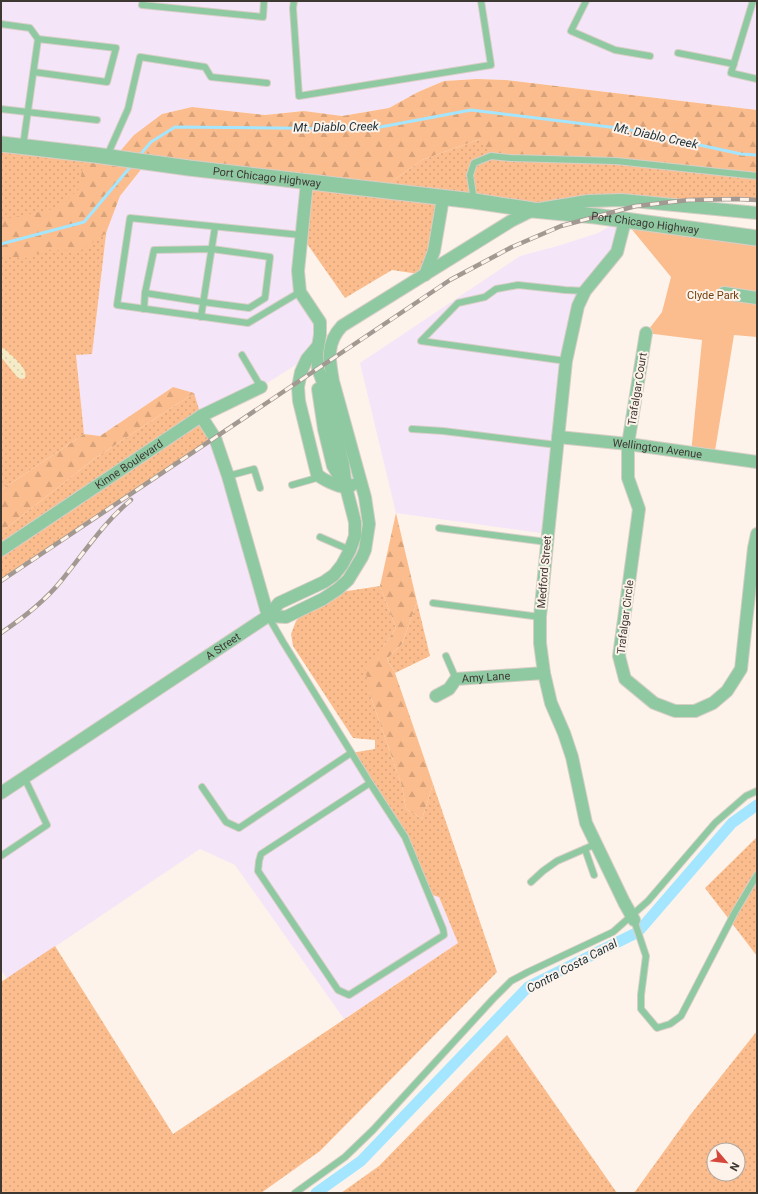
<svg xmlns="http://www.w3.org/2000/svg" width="758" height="1194" viewBox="0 0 758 1194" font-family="Roboto,sans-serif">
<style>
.industrial{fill:#f5e5f8}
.grass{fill:url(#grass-dots);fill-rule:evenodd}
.forest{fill:url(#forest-firs)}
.sand{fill:url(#sand-dots)}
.park{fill:#fbbd8d}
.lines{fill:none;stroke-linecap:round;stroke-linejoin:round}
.stream{stroke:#a4e6ff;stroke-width:3}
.canal{stroke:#a4e6ff;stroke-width:11}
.service-casing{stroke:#d7cec6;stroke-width:8}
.minor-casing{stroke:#d7cec6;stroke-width:14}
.tertiary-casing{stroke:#d7cec6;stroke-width:17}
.service{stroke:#8ec9a2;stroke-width:6}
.minor{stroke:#8ec9a2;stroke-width:12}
.tertiary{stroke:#8ec9a2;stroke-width:15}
.rail-casing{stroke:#a19992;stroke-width:4.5}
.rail{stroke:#fdf3eb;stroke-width:3;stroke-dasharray:9;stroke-linecap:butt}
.labels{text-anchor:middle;stroke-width:4;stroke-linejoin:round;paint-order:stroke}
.street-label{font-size:11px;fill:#3e3833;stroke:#fdf3eb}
.park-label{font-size:11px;fill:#744110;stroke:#fdf3eb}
.water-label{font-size:12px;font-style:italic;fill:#1a2f37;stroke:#fdf3eb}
</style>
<defs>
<pattern id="grass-dots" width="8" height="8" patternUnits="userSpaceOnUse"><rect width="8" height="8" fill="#fbbd8d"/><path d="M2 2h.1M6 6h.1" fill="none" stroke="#d8a37a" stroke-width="1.8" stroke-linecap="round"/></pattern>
<pattern id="forest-firs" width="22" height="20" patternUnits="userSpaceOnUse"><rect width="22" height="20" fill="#fbbd8d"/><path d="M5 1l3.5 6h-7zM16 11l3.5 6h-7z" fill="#d8a37a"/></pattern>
<pattern id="sand-dots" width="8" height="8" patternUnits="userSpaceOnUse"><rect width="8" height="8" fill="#f5ebc6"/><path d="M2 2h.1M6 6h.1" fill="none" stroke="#d3caab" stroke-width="1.8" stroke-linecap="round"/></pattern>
</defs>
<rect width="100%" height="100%" fill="#fdf3eb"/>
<!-- industrial -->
<g class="industrial">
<path d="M 1,1 L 757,1 L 757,110 L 506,80 L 477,79 L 444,81 L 418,92 L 389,108 L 342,116 L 304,111 L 265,115 L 192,107 L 162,114 L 115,157 L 1,143 Z"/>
<path d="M 147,162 L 307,182 L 298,271 L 320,322 L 313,354 L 261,387 L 201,416 L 173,387 L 100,436 L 84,434 L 76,355 L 92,353 L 106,233 L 120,196 Z"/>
<path d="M 621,220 L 617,252 L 578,306 L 548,534 L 396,513 L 360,363 L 520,256 L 561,245 L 598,233 Z"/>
<path d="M 215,438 L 268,616 L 439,897 L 458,943 L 344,1019 L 235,865 L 200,849 L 7,979 L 1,970 L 1,581 Z"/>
</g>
<!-- grass -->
<g class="grass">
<path d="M 480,139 L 616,161 L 757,176 L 757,200 L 737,199 L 689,200 L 636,206 L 533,210 L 443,198 L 425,275 L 392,270 L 345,298 L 301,235 L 307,182 L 380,190 L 422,160 Z"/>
<path d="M 1,144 L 115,157 L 92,354 L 76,355 L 84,434 L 1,490 Z"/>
<path d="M 194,393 L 201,416 L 215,438 L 1,581 L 1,531 L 9,526 L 94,459 Z"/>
<path d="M 380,586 L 396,628 L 383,647 L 369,692 L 402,786 L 406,809 L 422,819 L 433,784 L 497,972 L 320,1151 L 261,1193 L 1,1193 L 1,982 L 55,946 L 173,1134 L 458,943 L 439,897 L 429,894 L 405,837 L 351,753 L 375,749 L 375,740 L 353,738 L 293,646 L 291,634 L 296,621 L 303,613 L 341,592 Z"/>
<path d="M 417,602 L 430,656 L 395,673 L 387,659 L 402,644 Z"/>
<path d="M 757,837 L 757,956 L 705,888 Z"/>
<path d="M 757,1031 L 757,1193 L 634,1193 L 691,1114 ZM 714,1150 L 738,1150 L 738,1174 L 714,1174 Z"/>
<path d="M 507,1035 L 617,1193 L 341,1193 L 379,1166 Z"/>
</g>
<!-- forest -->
<g class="forest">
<path d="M 477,79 L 506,80 L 757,110 L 757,176 L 616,161 L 491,156 L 480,139 L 422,160 L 380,190 L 147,162 L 120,196 L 106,233 L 80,251 L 45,250 L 26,258 L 1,257 L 1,220 L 58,208 L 79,189 L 82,170 L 95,155 L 115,157 L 134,135 L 162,114 L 192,107 L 265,115 L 304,111 L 342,116 L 389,108 L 418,92 L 444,81 Z"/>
<path d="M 173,387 L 194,393 L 94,459 L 9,526 L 1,531 L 1,490 L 84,434 L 100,436 Z"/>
<path d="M 396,513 L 417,602 L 402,644 L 387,659 L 395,673 L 433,784 L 422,819 L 406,809 L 402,786 L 369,692 L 365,667 L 383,647 L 396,628 L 380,586 Z"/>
</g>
<!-- sand -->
<path class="sand" d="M 1,348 L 5,349 C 11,356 29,368 25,378 L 22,379 L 18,378 L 1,357 Z"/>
<!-- park -->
<path class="park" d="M 625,221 L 757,238 L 757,337 L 734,335 L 714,457 L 691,454 L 702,340 L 646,333 L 662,312 L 671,277 Z"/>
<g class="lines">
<!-- stream -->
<g class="stream">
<path d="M 139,156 L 151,142 L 175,127 L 370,129 L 471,110 L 626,129 L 741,154 L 757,155"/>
<path d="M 1,244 L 84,222 L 132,165"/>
</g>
<!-- canal -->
<path class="canal" d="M 316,1193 L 361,1161 L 528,987 L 638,932 L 732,823 L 757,805"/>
<!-- service casing -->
<g class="service-casing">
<g id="service">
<path d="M 143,1 L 142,5 L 263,17 L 264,1"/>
<path d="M 294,1 L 293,8 L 299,96 L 491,65 L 481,1"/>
<path d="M 586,1 L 571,31 L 615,50 L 650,56"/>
<path d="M 753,1 L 731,73 L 757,79"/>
<path d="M 1,24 L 30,28 L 38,39"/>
<path d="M 678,53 L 734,64"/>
<path d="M 1,109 L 97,120"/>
<path d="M 23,146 L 38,39 L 116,48 L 107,82 L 34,72"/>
<path d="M 107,156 L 128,109 L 140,57 L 205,67 L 211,77 L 267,83"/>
<path d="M 474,201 L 470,175 L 474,163 L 491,156 L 511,158 L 616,161 L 757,176"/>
<path d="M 212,249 L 270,257 L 265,298 L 249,308 L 203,302 L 145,293 L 154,250 Z"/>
<path d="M 300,292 L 248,323 L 117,305 L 130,218 L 301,235"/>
<path d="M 144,309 L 145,293"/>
<path d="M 201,317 L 215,227"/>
<path d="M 242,355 L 261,387"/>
<path d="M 566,361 L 421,341 L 458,303 L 485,297 L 496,289 L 518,285 L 565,290 L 585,291"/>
<path d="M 412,429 L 443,431 L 557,445"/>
<path d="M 228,476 L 254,469 L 260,488"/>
<path d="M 292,485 L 320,477"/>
<path d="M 439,528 L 547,542"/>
<path d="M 320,537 L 350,550"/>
<path d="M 433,603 L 540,617"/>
<path d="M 268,616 L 283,642 L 370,783 L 261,854 L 259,861 L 258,871 L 338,990 L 349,995 L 444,935 L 443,929 L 405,837 L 370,783"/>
<path d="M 446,656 L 456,679"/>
<path d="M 202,787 L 226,822 L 239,828 L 351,753"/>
<path d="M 585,849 L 594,875"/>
<path d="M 1,856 L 47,825 L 24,777"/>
<path d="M 531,882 L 543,871 L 557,861 L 596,844"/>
<path d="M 634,920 L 646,956 L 641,995 L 641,1009 L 657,1028 L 670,1024 L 681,1016 L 735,912 L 757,875"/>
<path d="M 295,1193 L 345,1157 L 373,1130 L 493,999 L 511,981 L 528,972 L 613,932 L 648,901 L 715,823 L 746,796 L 757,791"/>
</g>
</g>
<!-- minor casing -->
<g class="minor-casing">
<g id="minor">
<path d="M 625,221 L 617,252 L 585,291 L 578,306 L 566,361 L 548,534 L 540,617 L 540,643 L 544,673 L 551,703 L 564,733 L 572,757 L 586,823 L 624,902 L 634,920"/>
<path d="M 425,275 L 434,251 L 443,198"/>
<path d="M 724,293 L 757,298"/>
<path d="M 646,333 L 628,444 L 628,478 L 639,509 L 619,656 L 625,679 L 654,703 L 675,711 L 695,711 L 713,703 L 727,691 L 741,669 L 754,548 L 757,534"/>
<path d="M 318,346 L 307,359 L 301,372 L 298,387 L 299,401 L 317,474 C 321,479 339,487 345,487 C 348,488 350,486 352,485"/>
<path d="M 318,389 L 324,429 L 333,466 L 343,483"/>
<path id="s1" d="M 558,437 L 628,444 L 757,462"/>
<path id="s2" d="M 1,550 L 201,416 L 261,387"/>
<path d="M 268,616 L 286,617 L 323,599 L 338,589 L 348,580 L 362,557 L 365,550 L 369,524 L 365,497 L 333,381 C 329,359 326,343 342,326 L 511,221 L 533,210 L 588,201 L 622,200 L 757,213"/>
<path d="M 268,616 L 279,603 L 324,582 L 334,575 L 342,565 L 350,550 L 355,536 L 355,522 L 346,487 L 343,464 L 326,391 L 318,369 L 317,353 L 320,335 L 320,322 L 300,292 L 298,271 L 307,182"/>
<path id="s3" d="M 436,696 L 449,689 L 456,679 L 544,673"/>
<path id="s4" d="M 1,793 L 268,616 L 228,476 L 215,438 L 201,416"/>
</g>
</g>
<!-- tertiary casing -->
<g class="tertiary-casing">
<g id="tertiary">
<path id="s5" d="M 1,144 L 95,155 L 189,168 L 474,201 L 533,210 L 595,216 L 757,238"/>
</g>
</g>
<!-- service -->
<use href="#service" class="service"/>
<!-- minor -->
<use href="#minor" class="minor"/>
<!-- tertiary -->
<use href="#tertiary" class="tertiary"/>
<!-- rail casing -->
<g class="rail-casing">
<g id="rail">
<path d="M 1,581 L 450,280 L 512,247 L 561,226 L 636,206 L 689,200 L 737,199 L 757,200"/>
<path d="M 1,633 C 23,618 45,601 61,581 C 84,553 103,523 131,500"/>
</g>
</g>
<!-- rail -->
<use href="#rail" class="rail"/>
</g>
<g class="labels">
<!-- street labels -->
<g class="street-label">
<text dy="4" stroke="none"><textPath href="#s5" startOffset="268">Port Chicago Highway</textPath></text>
<text dy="4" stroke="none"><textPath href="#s5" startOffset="649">Port Chicago Highway</textPath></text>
<text transform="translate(637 389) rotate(-81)" y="4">Trafalgar Court</text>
<text dy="4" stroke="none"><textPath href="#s1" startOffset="100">Wellington Avenue</textPath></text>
<text dy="4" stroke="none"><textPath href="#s2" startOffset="154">Kinne Boulevard</textPath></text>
<text transform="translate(544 572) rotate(-85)" y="4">Medford Street</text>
<text transform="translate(625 617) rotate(-83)" y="4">Trafalgar Circle</text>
<text dy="4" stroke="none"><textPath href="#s4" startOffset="266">A Street</textPath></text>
<text dy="4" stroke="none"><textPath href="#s3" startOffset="57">Amy Lane</textPath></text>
</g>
<!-- park labels -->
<g class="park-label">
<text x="713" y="299">Clyde Park</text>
</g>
<!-- water labels -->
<g class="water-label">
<text transform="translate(336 127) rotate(-1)" y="4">Mt. Diablo Creek</text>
<text transform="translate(656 136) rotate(12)" y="4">Mt. Diablo Creek</text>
<text transform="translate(572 966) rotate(-28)" y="4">Contra Costa Canal</text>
</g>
</g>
<!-- border -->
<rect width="758" height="1194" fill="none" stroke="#3e3833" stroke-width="4"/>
<!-- north arrow -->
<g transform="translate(726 1162) rotate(118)"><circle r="19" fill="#fdf3eb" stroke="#b1a8a1"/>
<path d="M0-3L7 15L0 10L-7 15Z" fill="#d4473a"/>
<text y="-6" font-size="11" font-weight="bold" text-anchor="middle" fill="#3e3833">N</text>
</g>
</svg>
